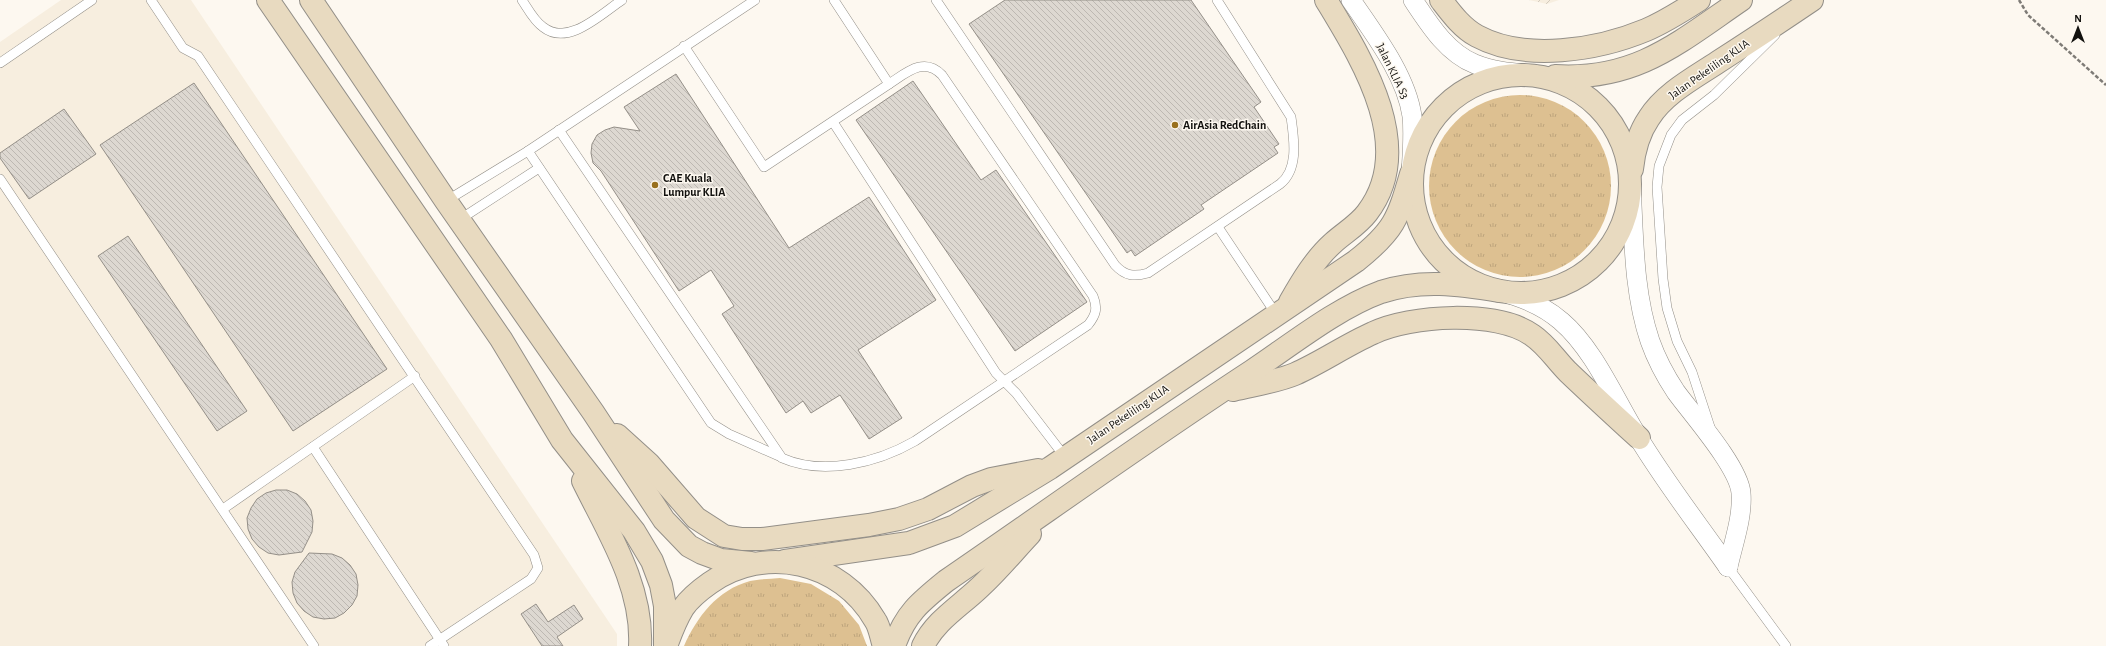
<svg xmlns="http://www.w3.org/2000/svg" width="2106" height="646" viewBox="0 0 2106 646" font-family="'Alegreya Sans',sans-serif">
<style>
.built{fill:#f7eedf}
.industrial{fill:url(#industrial-furrows)}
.grass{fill:url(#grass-tufts)}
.building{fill:url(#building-back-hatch);stroke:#948f88}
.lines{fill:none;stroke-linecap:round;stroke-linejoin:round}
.lane-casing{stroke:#938f88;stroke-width:10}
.street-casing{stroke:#938f88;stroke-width:20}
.secondary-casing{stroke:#938f88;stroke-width:24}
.path{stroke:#7e7b76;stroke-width:2.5;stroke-dasharray:4 2;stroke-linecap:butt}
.lane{stroke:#fff;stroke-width:9}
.street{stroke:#fff;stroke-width:19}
.secondary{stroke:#e8dac0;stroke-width:22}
.poi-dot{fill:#99701d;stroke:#fdf8f0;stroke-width:1.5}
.labels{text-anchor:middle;stroke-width:3;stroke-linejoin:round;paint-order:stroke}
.street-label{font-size:12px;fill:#12110e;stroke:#fdf8f0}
.poi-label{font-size:12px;font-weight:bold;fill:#12110e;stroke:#fdf8f0;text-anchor:start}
</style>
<defs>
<pattern id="industrial-furrows" width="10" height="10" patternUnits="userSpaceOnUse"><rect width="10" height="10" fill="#f7eedf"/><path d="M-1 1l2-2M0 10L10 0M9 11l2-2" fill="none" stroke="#d3cbbe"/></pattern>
<pattern id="grass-tufts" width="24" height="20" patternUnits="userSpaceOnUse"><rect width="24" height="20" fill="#ddc091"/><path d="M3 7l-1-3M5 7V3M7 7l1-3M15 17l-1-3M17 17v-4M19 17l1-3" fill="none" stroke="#bda47c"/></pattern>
<pattern id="building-back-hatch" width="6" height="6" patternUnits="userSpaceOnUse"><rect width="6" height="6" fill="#ddd8d1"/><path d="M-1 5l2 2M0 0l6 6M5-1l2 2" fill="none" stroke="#bdb8b2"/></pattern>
</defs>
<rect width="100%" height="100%" fill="#fdf8f0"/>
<!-- built -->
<path class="built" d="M 61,0 L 191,0 L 617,634 L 617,646 L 0,646 L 0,42 Z"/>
<!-- industrial -->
<path class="industrial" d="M 1529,0 L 1559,0 L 1547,4 Z"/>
<!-- grass -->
<g class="grass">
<circle cx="1520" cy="186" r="91"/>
<path d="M 780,578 L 811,584 L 839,601 L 859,625 L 867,646 L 684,646 C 697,617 717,590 750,581 C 759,579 770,579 780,578 Z"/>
</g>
<!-- building -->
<g class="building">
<path d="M 1005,0 L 1191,0 L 1261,102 L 1254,107 L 1279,144 L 1274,147 L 1278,153 L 1201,205 L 1204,209 L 1135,256 L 1131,250 L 1127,253 L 969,24 Z"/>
<path d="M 676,74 L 789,248 L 869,197 L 936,300 L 858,350 L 902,418 L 869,439 L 840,395 L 811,413 L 803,401 L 786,413 L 722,314 L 734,306 L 711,270 L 679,291 L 601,171 L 593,163 L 591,153 L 592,144 L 597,135 L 605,130 L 614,127 L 640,131 L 624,107 Z"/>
<path d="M 913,81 L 981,180 L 996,170 L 1087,302 L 1015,351 L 856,120 Z"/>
<path d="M 194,83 L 387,369 L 293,431 L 100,145 Z"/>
<path d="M 64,109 L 96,154 L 29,199 L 0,158 L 0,153 Z"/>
<path d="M 128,236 L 247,411 L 217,431 L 98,256 Z"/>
<path d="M 276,490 L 287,490 L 297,494 L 305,501 L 311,510 L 313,521 L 312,532 L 302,552 L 279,555 L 268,553 L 259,547 L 252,539 L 248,529 L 247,518 L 251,508 L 257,499 L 266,493 Z"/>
<path d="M 309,553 L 332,554 L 342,558 L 350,565 L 356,574 L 358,585 L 357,596 L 352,605 L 344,613 L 335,618 L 324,619 L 313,617 L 304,611 L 297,603 L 293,593 L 292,582 L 295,572 Z"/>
<path d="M 536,604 L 548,622 L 574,605 L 583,619 L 557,637 L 563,646 L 542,646 L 521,614 Z"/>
</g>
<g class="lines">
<!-- lane casing -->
<g class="lane-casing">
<g id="lane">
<path d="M 151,0 L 183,48 L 198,56 L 534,555 L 538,568 L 531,579 L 430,646"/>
<path d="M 522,0 C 528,9 534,21 543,27 C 568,47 601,14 622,0"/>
<path d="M 936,0 L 1115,265 C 1125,276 1134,277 1148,273 L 1280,184 C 1299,169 1294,139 1291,117 L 1217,0"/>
<path d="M 684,46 L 764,167 L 889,84 L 834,0"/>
<path d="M 0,63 L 92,0"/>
<path d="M 833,122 L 996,373 L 1016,393 L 1065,457"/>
<path d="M 559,130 L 782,458 C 823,476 877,463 915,441 L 1088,325 C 1096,315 1098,308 1093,296 L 942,75 C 924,56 906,73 889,84"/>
<path d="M 528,151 L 711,423 L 729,434 L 781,457"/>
<path d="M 0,179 L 314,646"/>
<path d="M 446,201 L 528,151 L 755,0"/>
<path d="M 459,220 L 539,168"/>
<path d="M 1218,227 L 1276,314"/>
<path d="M 1710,427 L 1692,372 L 1677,341 L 1667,308 L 1663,279 L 1657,187 L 1659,166 L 1671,135 L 1682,120 L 1714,95 L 1775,35"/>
<path d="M 313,447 L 444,646"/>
<path d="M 223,509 L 415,376"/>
<path d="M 1728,567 L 1786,646"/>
</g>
</g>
<!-- street casing -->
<g class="street-casing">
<g id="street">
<path d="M 1351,0 C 1374,34 1406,75 1412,116 C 1414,135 1412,155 1411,174"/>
<path d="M 1413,0 C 1429,24 1447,53 1475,64 C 1494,72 1515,73 1536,75"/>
<path d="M 1631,185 C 1634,236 1633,291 1650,341 C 1656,358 1666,377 1676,392 C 1692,414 1739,467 1741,493 C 1743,517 1733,544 1728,567"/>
<path d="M 1499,291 C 1522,297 1543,305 1561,321 C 1594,349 1615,400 1638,437 C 1665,482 1698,524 1728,567"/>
</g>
</g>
<!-- secondary casing -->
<g class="secondary-casing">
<g id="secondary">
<path d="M 268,0 L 501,339 L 562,440 L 634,531 L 652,561 L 661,585 L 665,606 L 665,646"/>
<path d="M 311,0 L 446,201 L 593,412 L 664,520 L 689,546 L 702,553 L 721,560 L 751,563"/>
<path d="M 1441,0 C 1451,13 1462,28 1477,36 C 1525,62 1598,50 1646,30 C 1665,22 1682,11 1699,0"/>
<circle cx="1521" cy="184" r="109"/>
<path d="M 1555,76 C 1636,81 1678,43 1741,0"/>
<path d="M 1632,169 C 1634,150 1638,134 1649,118 C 1665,93 1694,78 1718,62 C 1749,42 1781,21 1812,0"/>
<path d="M 1290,302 C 1302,281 1315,259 1333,243 C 1344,233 1358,225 1367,213 C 1418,147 1361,58 1326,0"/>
<path d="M 1233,390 C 1253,385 1276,382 1295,374 C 1322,362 1346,345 1373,333 C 1410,315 1497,310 1532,335 C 1547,345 1555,359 1568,372 C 1591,394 1615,416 1639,438"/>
<path d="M 617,435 L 649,464 L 696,518 L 724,536 L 742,539 L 762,539 L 869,525 L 899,519 L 928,509 L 972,486 L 991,479 L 1038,470"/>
<path d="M 583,481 C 608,532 643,586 640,646"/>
<path d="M 785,561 L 909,543 L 955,526 L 1050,468 L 1356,261 C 1394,231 1398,219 1411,174"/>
<path d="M 668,641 C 672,630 677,618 683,608 C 690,598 700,590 710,583 C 765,544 841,561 875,620 C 880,627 881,638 884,646"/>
<path d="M 894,646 C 905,614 920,602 946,581 C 1048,511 1148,439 1252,371 C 1291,345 1337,308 1381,292 C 1420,279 1459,284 1499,291"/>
<path d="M 923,646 C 935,621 959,607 979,588 C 997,572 1013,552 1030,534"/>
</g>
</g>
<!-- path -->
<path class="path" d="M 2019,0 L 2028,15 L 2106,85"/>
<!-- lane -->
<use href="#lane" class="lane"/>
<!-- street -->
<use href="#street" class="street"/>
<!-- secondary -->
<use href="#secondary" class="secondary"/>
</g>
<!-- markers -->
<g class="poi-dot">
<circle cx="1175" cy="125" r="4"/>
<circle cx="655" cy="185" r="4"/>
</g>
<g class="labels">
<!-- street labels -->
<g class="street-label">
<text transform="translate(1709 69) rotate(-35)" y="4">Jalan Pekeliling KLIA</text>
<text transform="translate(1393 71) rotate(64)" y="4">Jalan KLIA S3</text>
<text transform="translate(1128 414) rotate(-34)" y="4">Jalan Pekeliling KLIA</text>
</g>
<!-- poi labels -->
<g class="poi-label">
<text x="1183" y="129">AirAsia RedChain</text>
<text x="663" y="182">CAE Kuala<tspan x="663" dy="14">Lumpur KLIA</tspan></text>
</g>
</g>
<!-- north arrow -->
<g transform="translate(2078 28)" stroke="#fdf8f0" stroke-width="3" paint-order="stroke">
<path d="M0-3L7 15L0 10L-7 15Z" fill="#12110e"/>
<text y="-6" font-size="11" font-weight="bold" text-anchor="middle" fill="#12110e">N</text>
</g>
</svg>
